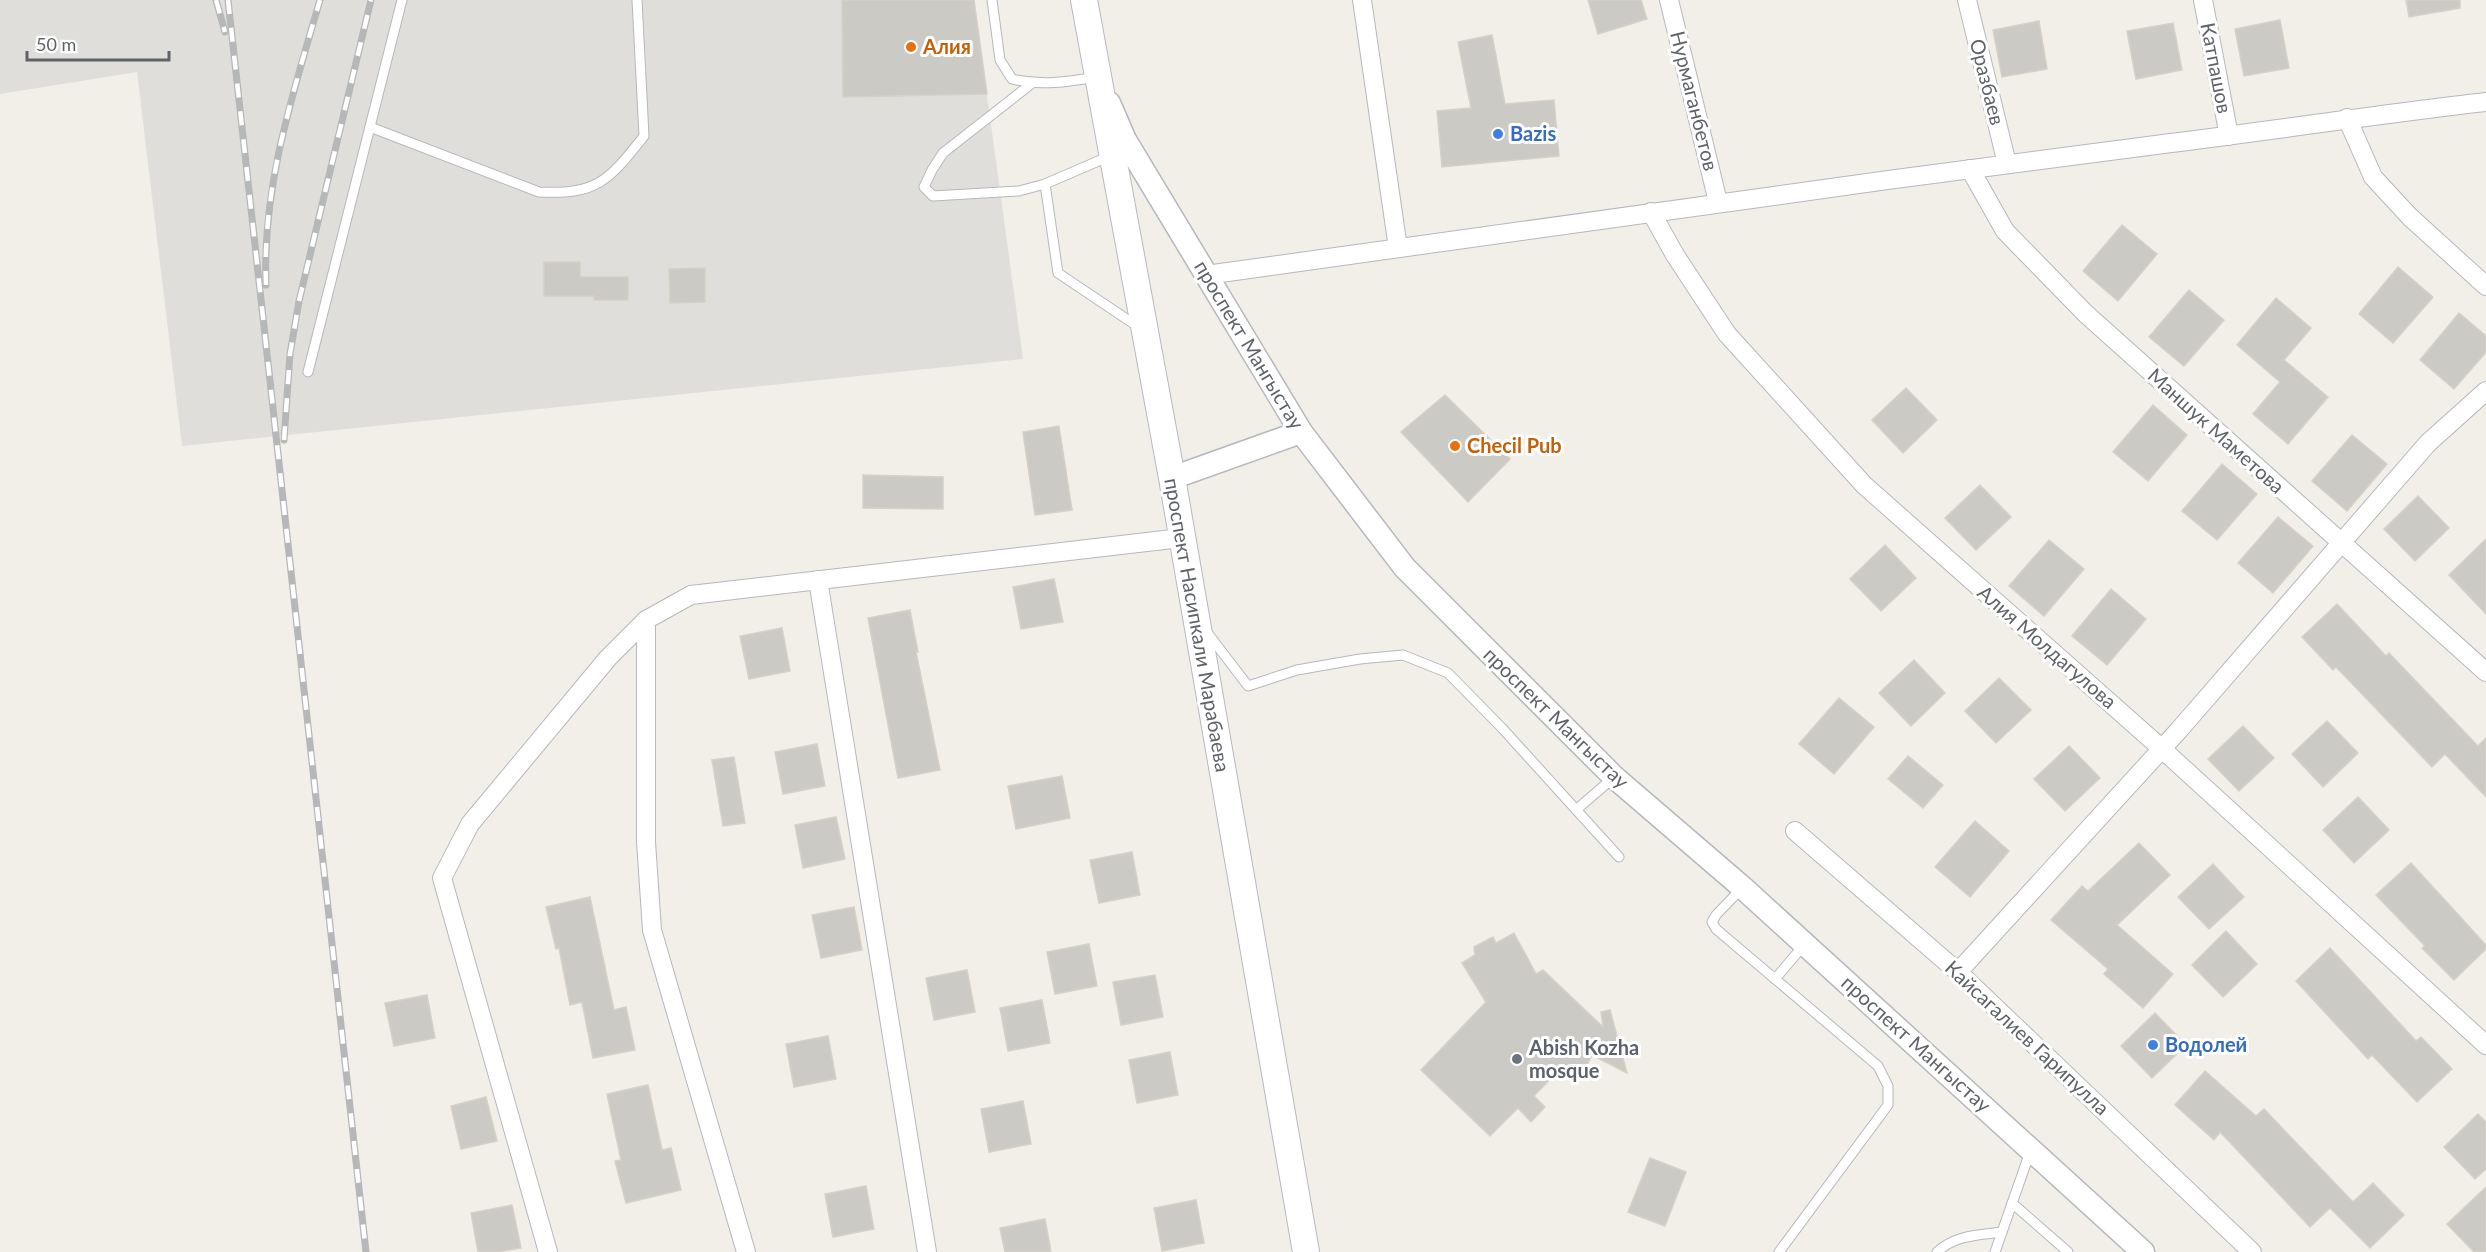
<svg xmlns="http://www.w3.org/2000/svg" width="2486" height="1252" viewBox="0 0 2486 1252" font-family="Lato,sans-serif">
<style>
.industrial{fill:#e0deda}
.building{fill:#cccac5;stroke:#d6d1c6;stroke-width:1.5}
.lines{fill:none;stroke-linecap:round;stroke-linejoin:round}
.service-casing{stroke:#b5b8bc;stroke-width:11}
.minor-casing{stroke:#b5b8bc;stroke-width:20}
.tertiary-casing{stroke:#b5b8bc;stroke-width:25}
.secondary-casing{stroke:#b6babf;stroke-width:28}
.service{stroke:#fff;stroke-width:9}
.minor{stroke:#fff;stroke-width:18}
.tertiary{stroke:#fff;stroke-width:22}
.secondary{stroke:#fff;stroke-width:26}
.rail-casing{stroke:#b6b7b8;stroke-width:7}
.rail{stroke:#fff;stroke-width:4.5;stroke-dasharray:14;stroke-linecap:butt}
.food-dot{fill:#e8710a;stroke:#fff;stroke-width:2}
.shop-dot{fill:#3f7fe0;stroke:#fff;stroke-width:2}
.worship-dot{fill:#6b7280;stroke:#fff;stroke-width:2}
.labels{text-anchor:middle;stroke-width:6;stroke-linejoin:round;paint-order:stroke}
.food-label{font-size:20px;font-weight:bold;fill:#c56008;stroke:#fff;text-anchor:start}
.street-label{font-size:20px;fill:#5f6368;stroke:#fff}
.shop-label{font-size:20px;font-weight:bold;fill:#366cbe;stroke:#fff;text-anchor:start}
.worship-label{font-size:20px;font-weight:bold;fill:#5b616d;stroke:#fff;text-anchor:start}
</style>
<rect width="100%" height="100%" fill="#f1efe8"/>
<!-- industrial -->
<path class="industrial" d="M 0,0 L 974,0 L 1023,359 L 182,446 L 137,72 L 0,94 Z"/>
<!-- building -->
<g class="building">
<path d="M 842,0 L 974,0 L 987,94 L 843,97 Z"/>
<path d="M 1588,0 L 1641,0 L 1647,19 L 1598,34 Z"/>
<path d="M 2406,0 L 2460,0 L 2460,8 L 2409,17 Z"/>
<path d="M 2280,20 L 2289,68 L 2244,76 L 2235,29 Z"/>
<path d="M 2039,21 L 2047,69 L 2002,77 L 1993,30 Z"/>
<path d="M 2173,23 L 2182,70 L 2136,79 L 2127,31 Z"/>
<path d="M 1492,35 L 1505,104 L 1554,100 L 1559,156 L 1442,167 L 1437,111 L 1471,108 L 1458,42 Z"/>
<path d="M 2122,225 L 2157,254 L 2118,301 L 2083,271 Z"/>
<path d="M 544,262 L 580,262 L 580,277 L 628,277 L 628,300 L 594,300 L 594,296 L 544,296 Z"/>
<path d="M 2398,267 L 2433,297 L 2393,343 L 2359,314 Z"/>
<path d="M 705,268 L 705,302 L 670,303 L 669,269 Z"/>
<path d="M 2189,290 L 2224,320 L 2184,366 L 2149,337 Z"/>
<path d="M 2276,298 L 2311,328 L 2284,360 L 2328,397 L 2288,444 L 2253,414 L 2280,382 L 2237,345 Z"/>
<path d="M 2459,313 L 2486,336 L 2486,352 L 2454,389 L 2420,360 Z"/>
<path d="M 1906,388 L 1937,420 L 1903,453 L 1872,420 Z"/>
<path d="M 1445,395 L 1510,459 L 1468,502 L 1401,432 Z"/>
<path d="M 2153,405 L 2187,435 L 2148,481 L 2113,452 Z"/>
<path d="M 1059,426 L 1072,510 L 1035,515 L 1023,432 Z"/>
<path d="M 2352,435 L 2387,464 L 2347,511 L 2312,481 Z"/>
<path d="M 2222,464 L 2257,494 L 2217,540 L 2182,511 Z"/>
<path d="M 863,475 L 943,477 L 943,509 L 863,508 Z"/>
<path d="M 1980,485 L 2011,517 L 1976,550 L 1945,518 Z"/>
<path d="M 2418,496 L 2449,528 L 2415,561 L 2384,529 Z"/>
<path d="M 2278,517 L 2313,546 L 2273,593 L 2238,563 Z"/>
<path d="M 2486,539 L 2486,614 L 2449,575 Z"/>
<path d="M 2049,540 L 2084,569 L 2044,616 L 2009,586 Z"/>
<path d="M 1885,545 L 1916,578 L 1881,611 L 1850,579 Z"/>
<path d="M 1054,579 L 1063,622 L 1021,629 L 1013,587 Z"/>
<path d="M 2111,589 L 2146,619 L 2107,665 L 2072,636 Z"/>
<path d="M 2337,604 L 2386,656 L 2389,653 L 2478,746 L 2486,738 L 2486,797 L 2445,754 L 2432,767 L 2336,667 L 2333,670 L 2302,637 Z"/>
<path d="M 910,610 L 918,652 L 916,652 L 940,770 L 898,778 L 868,618 Z"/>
<path d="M 782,628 L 790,671 L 749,679 L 740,636 Z"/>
<path d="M 1914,660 L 1945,693 L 1911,726 L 1879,693 Z"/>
<path d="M 1999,678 L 2031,710 L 1996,743 L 1965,711 Z"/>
<path d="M 1839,698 L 1874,727 L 1834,774 L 1799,744 Z"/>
<path d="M 2327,721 L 2358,753 L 2323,787 L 2292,754 Z"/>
<path d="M 2243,726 L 2274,758 L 2239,791 L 2208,759 Z"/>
<path d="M 817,744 L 825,786 L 783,794 L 775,752 Z"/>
<path d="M 2069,746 L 2100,778 L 2065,811 L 2034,779 Z"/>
<path d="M 1908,756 L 1943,785 L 1923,808 L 1888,779 Z"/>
<path d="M 734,757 L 745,823 L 723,826 L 712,760 Z"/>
<path d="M 1062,776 L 1070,818 L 1016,829 L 1008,786 Z"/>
<path d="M 2358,797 L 2389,830 L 2354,863 L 2323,830 Z"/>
<path d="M 836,817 L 845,859 L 803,868 L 795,825 Z"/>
<path d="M 1975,821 L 2009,851 L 1970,897 L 1935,867 Z"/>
<path d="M 2139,843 L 2170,875 L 2117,925 L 2173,974 L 2143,1008 L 2104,974 L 2108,969 L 2051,920 L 2082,886 L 2088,891 Z"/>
<path d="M 1132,852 L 1140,895 L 1099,903 L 1090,860 Z"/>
<path d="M 2411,863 L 2486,945 L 2486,949 L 2454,980 L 2422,948 L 2425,946 L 2376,895 Z"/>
<path d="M 2213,864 L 2244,897 L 2209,929 L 2178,897 Z"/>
<path d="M 590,897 L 614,1010 L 626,1007 L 635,1050 L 593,1058 L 582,1002 L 570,1005 L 559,948 L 556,949 L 546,907 Z"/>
<path d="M 854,907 L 862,950 L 821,958 L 812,915 Z"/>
<path d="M 2226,931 L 2257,964 L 2223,997 L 2192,965 Z"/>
<path d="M 1514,933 L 1536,974 L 1543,970 L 1603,1027 L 1601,1012 L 1610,1010 L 1627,1073 L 1592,1055 L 1581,1078 L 1561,1068 L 1534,1096 L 1545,1107 L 1531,1122 L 1518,1108 L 1490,1136 L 1421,1070 L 1486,1002 L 1462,963 L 1475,955 L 1474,947 L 1493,937 L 1496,943 Z"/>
<path d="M 1089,944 L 1097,986 L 1055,994 L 1047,952 Z"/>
<path d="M 2330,948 L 2416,1041 L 2421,1037 L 2452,1069 L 2417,1102 L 2372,1055 L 2368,1059 L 2296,981 Z"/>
<path d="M 967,970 L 975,1012 L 934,1020 L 926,978 Z"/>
<path d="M 1155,975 L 1163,1017 L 1121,1025 L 1113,982 Z"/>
<path d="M 427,995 L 435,1038 L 394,1046 L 385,1003 Z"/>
<path d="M 1042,1000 L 1050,1043 L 1008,1051 L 1000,1008 Z"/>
<path d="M 2155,1013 L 2186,1045 L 2152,1078 L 2121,1046 Z"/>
<path d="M 828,1036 L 836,1079 L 794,1087 L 786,1044 Z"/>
<path d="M 1170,1052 L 1178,1095 L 1137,1103 L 1129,1060 Z"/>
<path d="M 2205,1071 L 2256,1116 L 2264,1109 L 2353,1202 L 2373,1183 L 2404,1215 L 2370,1248 L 2330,1208 L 2310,1227 L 2220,1132 L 2214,1140 L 2175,1105 Z"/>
<path d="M 648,1085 L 662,1150 L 671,1148 L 681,1190 L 626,1203 L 615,1161 L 621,1160 L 607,1094 Z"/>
<path d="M 486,1097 L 497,1141 L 461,1149 L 451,1106 Z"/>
<path d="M 1023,1101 L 1031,1144 L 989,1152 L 981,1109 Z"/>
<path d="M 2478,1114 L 2486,1122 L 2486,1169 L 2475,1179 L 2444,1147 Z"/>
<path d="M 1650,1158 L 1686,1172 L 1665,1226 L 1628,1212 Z"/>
<path d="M 866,1186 L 874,1229 L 833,1237 L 825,1194 Z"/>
<path d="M 2486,1187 L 2486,1252 L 2474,1252 L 2447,1224 Z"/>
<path d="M 1196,1200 L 1204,1243 L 1162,1251 L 1154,1208 Z"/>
<path d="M 512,1205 L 521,1248 L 497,1252 L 478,1252 L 471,1213 Z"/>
<path d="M 1045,1219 L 1051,1252 L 1005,1252 L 1000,1228 Z"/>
</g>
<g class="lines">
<!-- service casing -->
<g class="service-casing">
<g id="service">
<path d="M 992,0 L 1000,60 L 1012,79 C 1041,86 1067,82 1096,77"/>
<path d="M 1031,84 L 943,153 L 932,170 L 924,187 L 933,196 L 1019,191 L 1045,184"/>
<path d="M 370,127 L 539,192 C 598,195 609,180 644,136 L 637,0"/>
<path d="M 1110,156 L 1045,184 L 1058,273 L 1140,328"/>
<path d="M 308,372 L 402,0"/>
<path d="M 1206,631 L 1248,686 L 1297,670 L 1360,659 L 1403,655 L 1448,673 L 1502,728 L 1619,857"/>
<path d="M 1576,810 L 1613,778"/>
<path d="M 1742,888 L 1716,915 L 1712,922 L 1716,929 L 1878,1066 L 1888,1086 L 1888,1105 L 1779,1252"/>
<path d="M 1775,979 L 1804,945"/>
<path d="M 2012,1203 L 2068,1252"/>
<path d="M 1937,1252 C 1955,1235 1979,1235 2002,1232"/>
<path d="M 1995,1252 L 2030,1152"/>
</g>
</g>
<!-- minor casing -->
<g class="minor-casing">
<g id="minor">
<path d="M 1362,0 L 1398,248"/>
<path d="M 1669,0 L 1718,202"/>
<path d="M 1967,0 L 2007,164"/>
<path d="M 2203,0 L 2229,136"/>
<path d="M 2347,118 L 2373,177 L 2410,217 L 2486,286"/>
<path d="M 1970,169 L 2005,231 L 2086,314 L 2486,672"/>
<path d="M 1651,212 L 1675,255 L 1727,334 L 1864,485 L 2161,748 L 2486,1045"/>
<path d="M 1206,275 C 1528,229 1849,184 2171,143 C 2276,130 2381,114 2486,102"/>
<path d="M 818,580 L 927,1252"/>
<path d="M 646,620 L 646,842 L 652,930 L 746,1252"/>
<path d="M 1795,831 L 1958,972 L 2252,1252"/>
<path d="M 1958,972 L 2179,730 L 2428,443 L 2486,391"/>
<path d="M 548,1252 L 442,878 L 470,824 L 608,658 L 646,620 L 691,595 L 1181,538"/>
</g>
</g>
<!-- tertiary casing -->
<g class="tertiary-casing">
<g id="tertiary">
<path d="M 1109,103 L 1125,140 L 1301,432 L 1405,568 L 1614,777 L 1742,887 L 2143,1252"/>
<path d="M 1172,478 L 1301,432"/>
</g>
</g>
<!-- secondary casing -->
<g class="secondary-casing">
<path id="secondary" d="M 1084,0 L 1172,478 L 1306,1252"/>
</g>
<!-- service -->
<use href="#service" class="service"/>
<!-- minor -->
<use href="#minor" class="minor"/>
<!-- tertiary -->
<use href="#tertiary" class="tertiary"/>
<!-- secondary -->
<use href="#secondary" class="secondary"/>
<!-- rail casing -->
<g class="rail-casing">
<g id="rail">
<path d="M 216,0 L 225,32"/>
<path d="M 228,0 L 366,1252"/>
<path d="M 266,285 C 262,187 293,93 320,0"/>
<path d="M 284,440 L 290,354 L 299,301 L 371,0"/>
</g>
</g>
<!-- rail -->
<use href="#rail" class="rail"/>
</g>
<!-- markers -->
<g class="food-dot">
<circle cx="911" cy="47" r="6"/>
<circle cx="1455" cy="446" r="6"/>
</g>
<g class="shop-dot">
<circle cx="1498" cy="134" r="6"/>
<circle cx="2153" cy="1045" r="6"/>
</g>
<circle class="worship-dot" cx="1517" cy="1059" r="6"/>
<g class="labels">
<!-- food labels -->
<g class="food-label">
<text x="923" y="54">Алия</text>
<text x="1467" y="453">Checil Pub</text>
</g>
<!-- street labels -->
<g class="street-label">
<text transform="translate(2216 68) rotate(79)" y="7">Катпашов</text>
<text transform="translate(1987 82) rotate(76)" y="7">Оразбаев</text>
<text transform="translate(1694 101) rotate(76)" y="7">Нурмаганбетов</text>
<text transform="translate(1249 345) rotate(59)" y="7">проспект Мангыстау</text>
<text transform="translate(2216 431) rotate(42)" y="7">Маншук Маметова</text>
<text transform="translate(1197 625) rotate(80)" y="7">проспект Насипкали Марабаева</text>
<text transform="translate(2047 647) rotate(41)" y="7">Алия Молдагулова</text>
<text transform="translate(1556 718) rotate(44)" y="7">проспект Мангыстау</text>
<text transform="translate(2027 1038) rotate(43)" y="7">Кайсагалиев Гарипулла</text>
<text transform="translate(1916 1044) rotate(42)" y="7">проспект Мангыстау</text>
</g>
<!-- shop labels -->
<g class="shop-label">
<text x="1510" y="141">Bazis</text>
<text x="2165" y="1052">Водолей</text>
</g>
<!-- worship labels -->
<g class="worship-label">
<text x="1529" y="1055">Abish Kozha<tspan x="1529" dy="23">mosque</tspan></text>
</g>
</g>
<!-- scale -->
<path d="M27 51v9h142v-9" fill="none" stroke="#5f6368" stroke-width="3"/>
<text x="36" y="51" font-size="18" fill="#5f6368" stroke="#ffffff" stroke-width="4.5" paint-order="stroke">50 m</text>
</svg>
